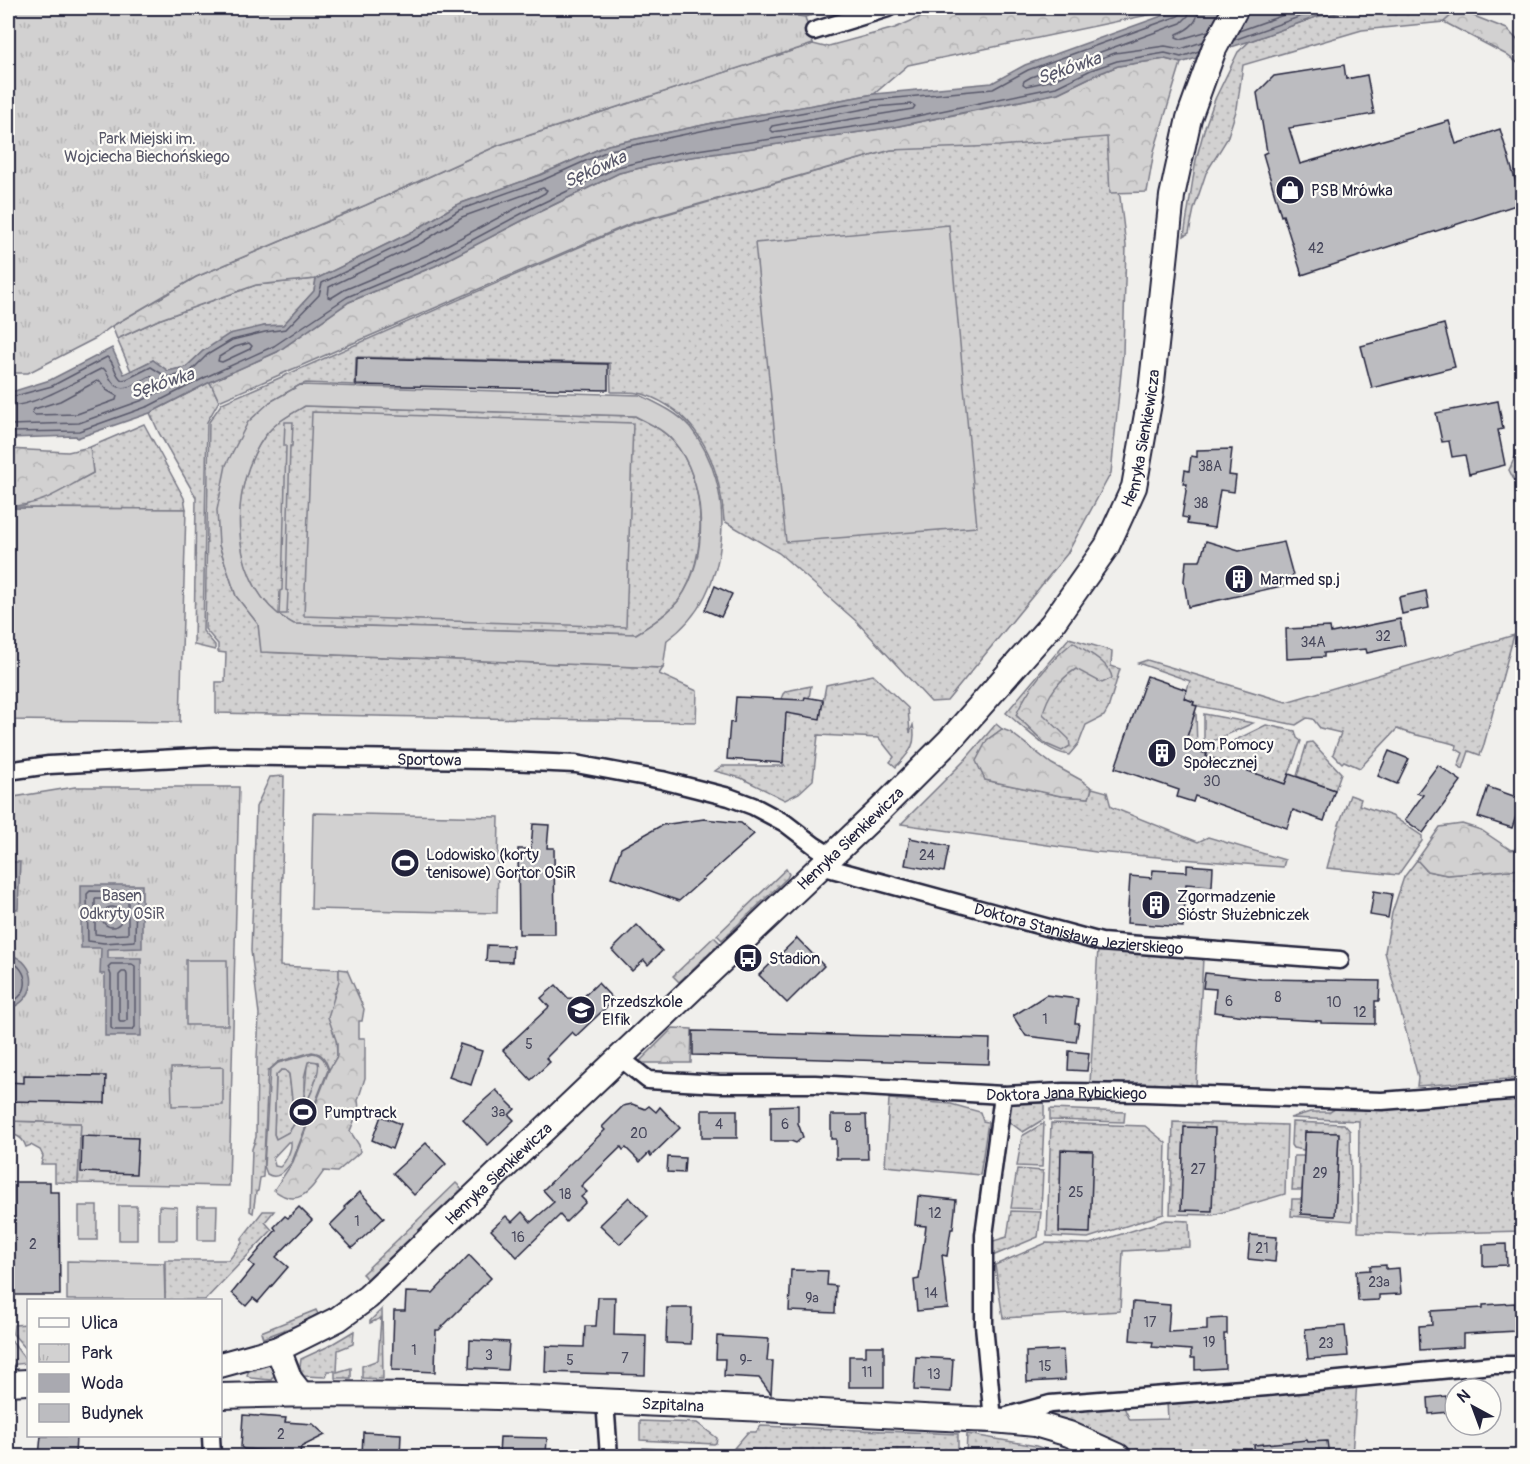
<svg xmlns="http://www.w3.org/2000/svg" width="1530" height="1464" viewBox="0 0 1530 1464" font-family="Pangolin,sans-serif">
<style>
.grass{fill:url(#grass-dots);stroke:#7a7a86;stroke-width:1.5}
.forest{fill:url(#forest-crowns);stroke:#7a7a86;stroke-width:1.5}
.park{fill:url(#park-tufts);stroke:#7a7a86;stroke-width:1.5}
.garden{fill:#d2d1d1;stroke:#7a7a86;stroke-width:1.5;fill-rule:evenodd}
.water{fill:#a9a9b0;stroke:#737381;stroke-width:1.5}
.lines{fill:none;stroke-linecap:round;stroke-linejoin:round}
.shore{stroke:#58586a;stroke-width:1.5}
.building{fill:#bcbcc0;stroke:#22223b;stroke-width:1.5}
.street-casing{stroke:#22223b;stroke-width:21}
.secondary-casing{stroke:#22223b;stroke-width:28}
.street{stroke:#fdfcf7;stroke-width:16}
.secondary{stroke:#fdfcf7;stroke-width:24}
.labels{text-anchor:middle;stroke-width:4.5;stroke-linejoin:round;paint-order:stroke}
.number-label{font-size:14px;fill:#48485c}
.park-label{font-size:16px;fill:#575768;stroke:#fdfcf7}
.poi-label{font-size:16px;fill:#22223b;stroke:#fdfcf7;text-anchor:start}
.street-label{font-size:16px;fill:#22223b;stroke:#fdfcf7}
.water-label{font-size:18px;font-style:italic;fill:#58586a;stroke:#fdfcf7}
</style>
<defs>
<pattern id="grass-dots" width="8" height="8" patternUnits="userSpaceOnUse" patternTransform="scale(1.5)"><rect width="8" height="8" fill="#d2d1d1"/><path d="M2 2h.1M6 6h.1" fill="none" stroke="#b4b3b4" stroke-width="1.8" stroke-linecap="round"/></pattern>
<pattern id="forest-crowns" width="20" height="18" patternUnits="userSpaceOnUse" patternTransform="scale(1.5)"><rect width="20" height="18" fill="#d2d1d1"/><path d="M2 6a3 3 0 1 1 6 0M12 15a3 3 0 1 1 6 0" fill="none" stroke="#b4b3b4"/></pattern>
<pattern id="park-tufts" width="24" height="20" patternUnits="userSpaceOnUse" patternTransform="scale(1.5)"><rect width="24" height="20" fill="#d2d1d1"/><path d="M3 7l-1-3M5 7V3M7 7l1-3M15 17l-1-3M17 17v-4M19 17l1-3" fill="none" stroke="#b4b3b4"/></pattern>
</defs>
<rect width="100%" height="100%" fill="#f0efec"/>
<filter id="ink" filterUnits="userSpaceOnUse"><feTurbulence type="fractalNoise" baseFrequency=".0167" numOctaves="2"/><feDisplacementMap in="SourceGraphic" scale="12" xChannelSelector="R" yChannelSelector="G"/><feConvolveMatrix kernelMatrix="1 2 1 2 8 2 1 2 1" color-interpolation-filters="sRGB"/></filter>
<g filter="url(#ink)">
<!-- grass -->
<g class="grass">
<path d="M 1360,8 C 1378,8 1443,3 1454,13 L 1444,22 L 1362,30 L 1243,65 L 1237,108 L 1227,139 L 1206,173 L 1194,209 L 1189,233 L 1184,236 L 1196,160 L 1204,130 L 1215,99 L 1238,52 L 1250,41 L 1316,17 Z"/>
<path d="M 1112,132 L 1126,246 L 1123,353 L 1111,473 L 1067,554 L 947,701 L 931,702 L 856,621 L 779,553 L 724,521 C 720,466 700,413 643,394 C 634,391 621,392 611,392 L 610,363 L 356,357 L 355,385 L 306,383 L 300,385 L 270,402 L 219,545 L 236,596 L 258,624 L 262,652 L 663,668 L 659,674 L 697,691 L 696,722 L 216,713 L 216,682 L 225,682 L 226,653 L 218,652 L 218,644 L 205,629 L 209,422 L 222,403 L 632,224 L 891,150 Z"/>
<path d="M 316,279 L 314,291 L 283,325 L 264,326 L 203,351 L 186,367 L 168,371 L 153,360 L 131,371 L 117,339 L 158,320 L 256,285 Z"/>
<path d="M 210,382 L 219,401 L 207,422 L 203,631 L 215,645 L 215,650 L 194,645 L 196,497 L 159,433 L 150,413 Z"/>
<path d="M 305,406 L 635,416 C 648,423 663,429 673,441 C 707,479 709,558 679,600 C 668,614 651,625 636,634 L 294,624 C 289,621 283,618 278,614 C 228,575 229,484 265,436 C 274,423 291,414 305,406 Z"/>
<path d="M 144,424 L 184,498 L 186,509 L 8,508 L 8,506 L 24,506 L 93,473 L 90,447 Z"/>
<path d="M 1514,635 L 1483,748 L 1480,755 L 1469,751 L 1463,769 L 1458,766 L 1463,753 L 1456,749 L 1457,745 C 1437,738 1416,737 1397,729 L 1360,768 L 1344,761 L 1342,763 L 1333,754 L 1341,733 L 1320,728 L 1313,719 L 1307,718 L 1296,725 L 1193,705 L 1194,702 L 1184,698 L 1190,681 L 1138,663 L 1147,660 L 1286,702 Z"/>
<path d="M 1069,638 L 1112,651 L 1111,666 L 1120,669 L 1108,709 L 1104,716 L 1086,725 L 1079,743 L 1069,755 C 1046,752 1024,727 1006,713 Z"/>
<path d="M 873,675 L 908,708 L 910,733 L 913,725 C 917,746 909,753 896,767 L 890,762 L 894,757 L 879,738 L 818,735 L 813,780 L 799,793 L 785,800 L 741,778 L 715,771 L 722,766 L 785,766 L 783,763 L 785,725 L 781,699 L 783,694 L 786,691 L 811,686 L 809,698 L 805,698 L 802,715 L 820,718 L 826,685 Z"/>
<path d="M 1195,713 L 1196,713 L 1197,750 L 1183,748 Z"/>
<path d="M 1204,714 L 1253,723 L 1204,745 Z"/>
<path d="M 996,724 L 1002,729 L 987,740 L 985,780 L 1061,796 L 1089,798 L 1092,788 L 1107,792 L 1111,807 L 1198,842 L 1208,837 L 1285,860 L 1283,867 L 1096,852 L 901,824 L 964,761 Z"/>
<path d="M 1266,725 L 1295,731 L 1297,738 L 1301,741 L 1285,784 L 1206,756 L 1207,754 Z"/>
<path d="M 1312,742 L 1341,773 L 1335,790 L 1297,776 L 1307,743 Z"/>
<path d="M 284,776 L 280,966 L 339,969 L 340,981 L 334,995 L 337,1056 L 329,1070 C 326,1060 323,1053 312,1052 L 278,1062 L 268,1071 L 263,1177 L 260,1178 L 258,1191 L 256,1192 L 253,1213 L 250,1211 L 252,1149 L 256,1137 L 257,1058 L 259,1014 L 251,951 L 256,807 L 270,777 Z"/>
<path d="M 1350,795 L 1361,799 L 1359,805 L 1392,816 L 1422,836 L 1422,841 L 1398,875 L 1327,868 L 1337,830 Z"/>
<path d="M 1417,860 L 1427,871 L 1447,875 L 1522,869 L 1522,1078 L 1417,1086 L 1418,1077 L 1385,952 L 1392,913 L 1404,877 Z"/>
<path d="M 786,869 L 789,874 L 787,878 L 722,940 L 717,935 Z"/>
<path d="M 714,937 L 720,943 L 679,982 L 673,976 Z"/>
<path d="M 1098,948 L 1203,958 L 1196,1087 L 1090,1083 Z"/>
<path d="M 314,1060 L 320,1064 C 319,1073 310,1100 304,1105 L 307,1065 L 308,1062 Z"/>
<path d="M 281,1070 L 285,1070 L 289,1074 L 295,1123 L 289,1132 L 276,1140 L 274,1134 L 276,1075 Z"/>
<path d="M 889,1099 L 951,1104 L 980,1112 L 983,1121 L 988,1122 L 980,1175 L 885,1166 Z"/>
<path d="M 1522,1099 L 1522,1231 L 1410,1234 L 1358,1232 L 1359,1121 L 1290,1118 L 1310,1112 L 1330,1112 L 1341,1105 L 1417,1106 Z"/>
<path d="M 1011,1102 L 1044,1103 L 1044,1119 L 1023,1132 L 1008,1121 Z"/>
<path d="M 1050,1109 L 1125,1112 L 1124,1122 L 1050,1120 Z"/>
<path d="M 8,1121 L 81,1123 L 78,1183 L 55,1182 L 55,1164 L 41,1164 L 43,1156 L 40,1150 L 31,1145 L 26,1147 C 23,1138 16,1133 8,1136 Z"/>
<path d="M 1173,1122 L 1287,1125 L 1285,1194 L 1213,1215 L 1170,1214 Z"/>
<path d="M 1292,1122 L 1344,1124 L 1350,1131 L 1352,1221 L 1291,1216 L 1292,1199 L 1301,1199 L 1301,1214 L 1335,1216 L 1339,1134 L 1305,1132 L 1304,1150 L 1293,1148 L 1291,1145 Z"/>
<path d="M 1044,1123 L 1042,1167 L 1017,1166 L 1022,1136 Z"/>
<path d="M 1051,1123 L 1145,1126 L 1166,1143 L 1164,1214 L 1088,1238 L 1047,1236 Z"/>
<path d="M 1294,1156 L 1304,1156 L 1302,1190 L 1292,1190 Z"/>
<path d="M 1017,1169 L 1043,1171 L 1041,1209 L 1011,1208 Z"/>
<path d="M 456,1183 L 462,1189 L 367,1279 L 362,1274 Z"/>
<path d="M 263,1211 L 274,1211 L 265,1222 L 272,1230 L 205,1300 L 165,1300 L 165,1260 L 229,1260 L 242,1243 L 242,1238 Z"/>
<path d="M 1011,1211 L 1041,1212 L 1038,1237 L 990,1257 L 990,1242 L 1007,1237 Z"/>
<path d="M 1166,1220 L 1189,1221 L 1190,1247 L 1123,1251 L 1120,1311 L 1003,1318 L 995,1265 L 1046,1243 L 1090,1244 Z"/>
<path d="M 382,1309 L 383,1379 L 362,1378 L 362,1366 L 378,1360 L 381,1318 L 370,1323 L 370,1321 Z"/>
<path d="M 316,1310 L 318,1314 L 300,1324 L 263,1338 L 261,1332 Z"/>
<path d="M 28,1324 L 28,1351 L 13,1334 L 14,1325 Z"/>
<path d="M 354,1331 L 353,1344 L 338,1350 L 337,1372 L 351,1368 L 351,1378 L 335,1378 L 335,1371 L 328,1371 L 326,1377 L 303,1376 L 300,1367 L 301,1359 L 327,1347 Z"/>
<path d="M 8,1339 L 10,1339 L 28,1363 L 8,1365 Z"/>
<path d="M 267,1364 L 271,1366 L 275,1374 L 271,1380 L 251,1378 L 247,1375 L 250,1368 Z"/>
<path d="M 1357,1381 L 1352,1456 L 1141,1456 L 1037,1412 L 1123,1405 L 1130,1420 L 1168,1419 L 1167,1402 Z"/>
<path d="M 640,1421 L 697,1423 L 717,1438 L 716,1443 L 714,1444 L 640,1440 Z"/>
<path d="M 761,1426 L 958,1434 L 958,1456 L 845,1456 L 734,1448 L 748,1432 L 756,1432 Z"/>
<path d="M 967,1434 L 1036,1446 L 1064,1456 L 966,1456 Z"/>
<path d="M 716,1452 L 779,1456 L 716,1456 Z"/>
</g>
<!-- forest -->
<g class="forest">
<path d="M 736,8 L 840,8 L 805,17 Z"/>
<path d="M 941,8 L 1181,8 L 908,65 L 874,94 L 713,123 L 608,145 L 540,175 L 456,205 L 414,231 L 316,279 L 256,285 L 158,320 L 117,339 L 112,326 L 196,277 L 366,205 L 499,145 L 813,44 L 825,47 L 895,28 Z"/>
<path d="M 1461,11 L 1507,29 L 1522,45 L 1522,66 L 1505,54 L 1444,22 L 1454,13 Z"/>
<path d="M 1165,59 L 1181,63 L 1154,151 L 1147,192 L 1110,193 L 1107,137 L 999,146 L 891,150 L 632,223 L 219,401 L 210,382 L 277,352 L 349,302 L 435,266 L 537,213 L 619,173 L 678,159 L 894,127 L 959,114 L 1058,93 L 1093,76 L 1118,66 Z"/>
<path d="M 90,447 L 93,473 C 62,489 44,506 8,506 L 8,449 L 68,452 Z"/>
<path d="M 1522,449 L 1522,487 L 1513,478 L 1509,470 L 1517,453 Z"/>
<path d="M 1073,642 C 1085,651 1110,662 1112,678 L 1102,683 L 1076,669 C 1060,679 1047,695 1043,714 L 1069,739 L 1070,746 L 1062,751 L 1046,744 L 1016,715 C 1029,686 1049,662 1073,642 Z"/>
<path d="M 1002,729 L 1010,732 L 1052,764 L 1081,780 L 1092,788 L 1089,798 L 1061,796 L 985,780 L 976,761 L 987,740 Z"/>
<path d="M 1462,824 L 1481,830 L 1511,850 L 1522,848 L 1522,869 L 1447,875 L 1427,871 L 1417,860 L 1440,827 Z"/>
<path d="M 339,969 L 347,970 L 364,1009 L 362,1021 L 359,1021 L 359,1038 L 365,1038 L 365,1078 L 358,1100 L 359,1109 L 350,1131 L 359,1145 L 360,1152 L 337,1172 L 324,1171 C 310,1191 298,1209 274,1190 L 293,1162 L 329,1070 L 337,1056 L 337,1043 L 328,1017 L 339,981 Z"/>
<path d="M 673,1028 L 692,1029 L 691,1063 L 638,1063 Z"/>
<path d="M 643,1448 L 716,1452 L 716,1456 L 648,1456 L 642,1455 Z"/>
</g>
<!-- park -->
<g class="park">
<path d="M 8,8 L 736,8 L 805,17 L 813,44 L 499,145 L 366,205 L 196,277 L 112,326 L 96,338 L 28,373 L 8,373 Z"/>
<path d="M 75,787 L 239,787 L 229,1186 L 78,1183 L 81,1123 L 8,1121 L 8,798 Z"/>
</g>
<!-- garden -->
<g class="garden">
<path d="M 949,225 L 977,527 L 786,542 L 755,243 Z"/>
<path d="M 300,385 L 640,395 C 658,404 677,412 690,427 C 738,487 733,594 667,640 L 663,668 L 261,652 L 258,624 L 236,596 L 219,545 L 217,510 L 226,465 L 248,422 L 270,402 ZM 305,406 L 635,416 C 648,423 663,429 673,441 C 707,480 710,558 679,600 C 668,614 651,625 636,634 L 294,624 C 289,621 283,618 278,614 C 228,574 230,484 265,436 C 274,423 291,414 305,406 Z"/>
<path d="M 312,412 L 633,423 L 626,627 L 304,616 Z"/>
<path d="M 285,422 L 293,422 L 292,446 L 290,446 L 286,590 L 288,591 L 287,614 L 279,614 L 280,591 L 282,590 L 286,446 L 284,446 Z"/>
<path d="M 8,508 L 186,509 L 180,722 L 8,720 Z"/>
<path d="M 313,813 L 499,817 L 497,913 L 311,909 Z"/>
<path d="M 186,960 L 227,960 L 228,1025 L 186,1025 Z"/>
<path d="M 313,1053 C 323,1055 325,1061 328,1070 L 292,1162 C 285,1170 278,1181 267,1174 L 264,1166 L 270,1070 L 278,1063 ZM 311,1061 L 318,1062 C 321,1070 310,1099 304,1105 L 304,1078 L 308,1062 ZM 281,1070 L 285,1070 L 289,1074 L 295,1123 L 289,1132 L 276,1139 L 274,1134 L 276,1075 ZM 288,1142 L 291,1142 C 292,1149 286,1162 280,1167 L 275,1166 L 273,1158 Z"/>
<path d="M 223,1067 L 223,1105 L 172,1106 L 171,1068 Z"/>
<rect x="79" y="1206" width="18" height="34"/>
<rect x="119" y="1206" width="18" height="34"/>
<path d="M 159,1206 L 177,1207 L 177,1240 L 159,1240 Z"/>
<path d="M 198,1206 L 217,1206 L 216,1240 L 198,1240 Z"/>
<path d="M 67,1261 L 164,1263 L 165,1300 L 67,1300 Z"/>
</g>
<!-- water -->
<g class="water">
<path d="M 1184,8 L 1328,8 L 1316,17 L 1250,41 L 1181,63 L 1165,59 L 1118,66 L 1093,76 L 1058,93 L 894,127 L 678,159 L 619,173 L 537,213 L 435,266 L 349,302 L 277,352 L 210,382 L 150,413 L 77,438 L 76,436 L 8,438 L 8,393 L 50,380 L 112,348 L 124,374 L 153,360 L 168,371 L 186,367 L 203,351 L 229,334 L 264,326 L 283,325 L 314,291 L 316,279 L 414,231 L 456,205 L 540,175 L 608,145 L 713,123 L 874,94 L 992,83 L 1025,65 Z"/>
<path d="M 8,862 L 20,862 L 18,909 L 8,909 Z"/>
<path d="M 81,885 L 142,885 L 142,948 L 108,949 L 108,958 L 141,958 L 141,1036 L 105,1036 L 105,974 L 100,974 L 101,948 L 81,948 Z"/>
<path d="M 8,954 C 40,962 39,1000 8,1009 Z"/>
</g>
<g class="lines">
<!-- shore -->
<g class="shore">
<path d="M 1190,8 L 1188,16 L 1181,23 L 1031,77 L 1024,81 L 1023,84 L 1026,86 L 1054,80 L 1088,63 L 1115,53 L 1165,46 L 1181,49 L 1202,42"/>
<path d="M 1199,8 C 1198,22 1190,29 1177,34 L 1176,37 L 1181,39 L 1208,31"/>
<path d="M 1239,31 L 1303,8"/>
<path d="M 1234,40 L 1313,12 L 1318,8"/>
<path d="M 912,104 L 915,106 L 913,109 L 773,132 L 770,129 L 772,126 L 875,107 Z"/>
<path d="M 543,188 L 547,190 L 545,193 L 430,254 L 344,290 L 331,298 L 328,297 L 329,287 L 421,243 L 462,217 Z"/>
<path d="M 249,343 L 252,346 L 250,349 L 222,362 L 218,361 L 219,357 L 235,347 Z"/>
<path d="M 99,380 L 108,391 L 117,396 L 116,400 L 77,414 L 35,415 L 32,413 L 34,409 L 60,401 Z"/>
<path d="M 8,398 L 52,386 L 107,357 C 115,362 114,375 122,380 L 127,379 L 151,367 L 167,377 L 189,373 L 207,355 L 232,340 L 265,332 L 286,329 L 319,295 L 322,283 L 417,237 L 459,210 L 543,180 L 610,150 L 715,128 L 874,100 L 993,89 L 1028,70 L 1178,16 L 1182,13 L 1182,8"/>
<path d="M 8,406 C 37,406 77,380 103,368 C 108,372 109,379 114,384 C 125,394 140,381 151,376 L 166,387 L 165,389 L 143,400 L 79,423 L 8,425"/>
<path d="M 8,432 L 79,431 L 149,406 L 208,376 L 274,346 L 347,297 L 433,261 L 534,207 L 618,167 L 677,153 L 893,121 L 1056,87 L 1091,70 L 1117,61 L 1165,53 L 1181,57 L 1199,51"/>
<path d="M 90,891 L 136,892 L 135,941 L 104,943 L 88,941 L 87,894 Z"/>
<path d="M 95,899 L 128,899 L 128,934 L 104,935 L 95,934 Z"/>
<circle cx="112" cy="917" r="10"/>
<path d="M 8,960 C 30,968 32,996 8,1003"/>
<path d="M 111,964 L 132,964 L 135,966 L 135,1027 L 132,1030 L 114,1030 L 111,1028 L 111,975 L 108,967 Z"/>
<path d="M 122,972 L 126,972 L 127,975 L 127,1020 L 124,1022 L 120,1022 L 119,1019 L 119,975 Z"/>
</g>
</g>
<!-- building -->
<g class="building">
<path d="M 1344,65 L 1346,79 L 1367,75 L 1374,114 L 1289,128 L 1300,164 L 1449,121 L 1456,144 L 1500,129 L 1522,203 L 1302,275 L 1283,215 L 1281,216 L 1263,154 L 1267,152 L 1257,93 L 1274,76 Z"/>
<path d="M 1444,324 L 1455,367 L 1372,388 L 1361,346 Z"/>
<path d="M 357,358 L 608,364 L 608,390 L 356,385 Z"/>
<path d="M 1498,401 L 1503,429 L 1498,430 L 1505,465 L 1469,474 L 1465,455 L 1452,457 L 1449,441 L 1442,442 L 1436,413 Z"/>
<path d="M 1232,449 L 1229,475 L 1236,476 L 1234,492 L 1220,490 L 1214,528 L 1187,524 L 1188,518 L 1182,517 L 1187,484 L 1183,484 L 1185,470 L 1189,471 L 1191,456 L 1197,457 L 1197,450 Z"/>
<path d="M 1206,541 L 1239,551 L 1284,542 L 1295,583 L 1188,607 L 1184,581 L 1186,561 L 1200,561 Z"/>
<path d="M 715,586 L 732,594 L 721,617 L 705,610 Z"/>
<path d="M 1426,591 L 1429,608 L 1402,614 L 1399,597 Z"/>
<path d="M 1400,619 L 1405,645 L 1367,653 L 1366,649 L 1324,653 L 1324,657 L 1287,659 L 1286,629 L 1330,627 L 1331,633 Z"/>
<path d="M 1147,676 L 1187,690 L 1184,698 L 1194,702 L 1193,705 L 1197,706 L 1184,746 L 1207,754 L 1206,756 L 1285,784 L 1289,774 L 1335,790 L 1324,821 L 1293,810 L 1287,828 L 1195,796 L 1193,802 L 1177,797 L 1179,790 L 1115,768 Z"/>
<path d="M 736,697 L 804,700 L 805,697 L 823,700 L 820,719 L 786,713 L 783,763 L 727,759 L 730,722 L 734,723 Z"/>
<path d="M 1389,751 L 1409,759 L 1397,784 L 1378,776 Z"/>
<path d="M 1438,765 L 1461,781 L 1423,833 L 1405,820 L 1423,795 L 1417,793 Z"/>
<path d="M 1488,787 L 1522,799 L 1512,828 L 1478,817 Z"/>
<path d="M 704,819 L 741,823 L 754,834 L 679,901 L 611,877 L 621,848 L 662,825 Z"/>
<path d="M 533,824 L 549,825 L 547,848 L 554,848 L 555,934 L 519,934 L 518,849 L 531,849 Z"/>
<path d="M 910,838 L 949,846 L 944,872 L 905,865 Z"/>
<path d="M 1187,865 L 1213,867 L 1212,886 L 1186,884 L 1183,927 L 1127,923 L 1130,876 L 1152,878 L 1153,870 L 1187,872 Z"/>
<path d="M 1374,891 L 1392,894 L 1388,918 L 1370,915 Z"/>
<path d="M 637,925 L 662,951 L 648,965 L 644,960 L 632,971 L 612,950 Z"/>
<path d="M 797,938 L 824,966 L 787,1003 L 759,975 Z"/>
<path d="M 487,945 L 513,946 L 512,962 L 486,961 Z"/>
<path d="M 1205,973 L 1261,979 L 1380,981 L 1379,1001 L 1375,1001 L 1375,1024 L 1321,1023 L 1321,1021 L 1261,1018 L 1214,1012 L 1216,989 L 1203,988 Z"/>
<path d="M 598,983 L 614,1000 L 576,1036 L 572,1032 L 546,1058 L 550,1062 L 531,1080 L 503,1050 L 549,1007 L 541,998 L 556,985 L 568,998 L 581,999 Z"/>
<path d="M 1046,995 L 1078,999 L 1075,1023 L 1079,1023 L 1076,1042 L 1026,1036 L 1013,1016 Z"/>
<path d="M 693,1031 L 990,1039 L 989,1064 L 693,1055 Z"/>
<path d="M 460,1044 L 482,1051 L 471,1085 L 449,1077 Z"/>
<path d="M 1069,1051 L 1089,1053 L 1087,1071 L 1068,1070 Z"/>
<path d="M 24,1075 L 106,1076 L 105,1103 L 8,1101 L 8,1082 L 24,1083 Z"/>
<path d="M 496,1090 L 515,1109 L 509,1115 L 514,1120 L 488,1145 L 463,1119 Z"/>
<path d="M 632,1104 L 645,1109 L 649,1106 L 656,1112 L 660,1107 L 680,1128 L 651,1156 L 649,1153 L 640,1162 L 626,1148 L 623,1150 L 621,1147 L 581,1186 L 587,1192 L 581,1197 L 586,1202 L 566,1222 L 560,1215 L 517,1257 L 491,1230 L 506,1216 L 512,1222 L 522,1212 L 531,1222 L 554,1202 L 543,1190 L 605,1130 L 602,1127 L 623,1106 Z"/>
<path d="M 798,1105 L 798,1123 L 803,1137 L 796,1143 L 791,1141 L 771,1141 L 771,1106 Z"/>
<rect x="702" y="1110" width="35" height="28"/>
<path d="M 831,1115 L 866,1115 L 868,1159 L 836,1159 L 836,1139 L 831,1139 Z"/>
<path d="M 381,1116 L 401,1124 L 392,1149 L 372,1140 Z"/>
<path d="M 1184,1127 L 1215,1128 L 1212,1211 L 1181,1210 Z"/>
<path d="M 1305,1132 L 1339,1133 L 1335,1216 L 1301,1214 Z"/>
<path d="M 82,1136 L 138,1138 L 136,1174 L 81,1172 Z"/>
<path d="M 426,1143 L 446,1164 L 414,1195 L 393,1173 Z"/>
<path d="M 1061,1150 L 1093,1151 L 1090,1233 L 1059,1232 Z"/>
<path d="M 668,1157 L 685,1158 L 684,1173 L 667,1172 Z"/>
<path d="M 8,1182 L 50,1182 L 50,1192 L 59,1192 L 60,1295 L 8,1295 Z"/>
<path d="M 360,1192 L 384,1218 L 352,1248 L 330,1225 L 346,1209 L 344,1207 Z"/>
<path d="M 918,1196 L 956,1200 L 953,1229 L 951,1229 L 947,1256 L 942,1255 L 948,1308 L 917,1311 L 914,1280 L 919,1279 L 926,1226 L 915,1225 Z"/>
<path d="M 629,1197 L 648,1217 L 620,1244 L 600,1225 Z"/>
<path d="M 299,1207 L 312,1220 L 276,1257 L 288,1267 L 258,1302 L 253,1298 L 246,1306 L 232,1293 L 254,1266 L 249,1262 L 276,1230 L 274,1227 L 285,1216 L 288,1218 Z"/>
<path d="M 1250,1235 L 1277,1237 L 1275,1262 L 1248,1259 Z"/>
<path d="M 1506,1244 L 1507,1265 L 1483,1266 L 1483,1245 Z"/>
<path d="M 469,1255 L 491,1278 L 439,1330 L 436,1330 L 435,1372 L 392,1370 L 394,1311 L 405,1311 L 406,1292 L 433,1293 Z"/>
<path d="M 1386,1265 L 1386,1269 L 1399,1268 L 1401,1294 L 1379,1295 L 1379,1300 L 1358,1301 L 1356,1271 L 1370,1270 L 1370,1266 Z"/>
<path d="M 791,1270 L 828,1271 L 827,1285 L 836,1286 L 835,1313 L 789,1311 Z"/>
<path d="M 598,1297 L 615,1297 L 614,1335 L 646,1336 L 645,1375 L 545,1372 L 546,1346 L 584,1347 L 585,1326 L 596,1326 Z"/>
<path d="M 1133,1302 L 1170,1305 L 1168,1332 L 1207,1330 L 1207,1319 L 1227,1318 L 1227,1334 L 1224,1334 L 1225,1368 L 1195,1370 L 1195,1358 L 1191,1358 L 1191,1350 L 1152,1347 L 1153,1342 L 1130,1340 Z"/>
<path d="M 1515,1303 L 1517,1331 L 1463,1334 L 1463,1347 L 1420,1350 L 1419,1326 L 1432,1325 L 1431,1311 L 1483,1308 L 1483,1305 Z"/>
<path d="M 667,1308 L 692,1308 L 691,1344 L 666,1343 Z"/>
<path d="M 1345,1326 L 1348,1356 L 1308,1359 L 1305,1329 Z"/>
<path d="M 717,1336 L 769,1339 L 767,1361 L 773,1361 L 771,1394 L 759,1378 L 724,1376 L 725,1359 L 716,1359 Z"/>
<path d="M 470,1340 L 509,1342 L 507,1370 L 469,1368 Z"/>
<path d="M 866,1346 L 884,1346 L 884,1387 L 849,1387 L 849,1356 L 866,1356 Z"/>
<path d="M 1063,1350 L 1065,1380 L 1027,1382 L 1026,1352 Z"/>
<path d="M 916,1357 L 953,1359 L 951,1392 L 914,1390 Z"/>
<path d="M 1446,1396 L 1448,1412 L 1429,1414 L 1428,1398 Z"/>
<path d="M 243,1415 L 286,1418 L 285,1422 L 313,1424 L 325,1435 L 301,1447 L 300,1453 L 244,1449 L 241,1447 Z"/>
<path d="M 363,1432 L 401,1434 L 400,1456 L 362,1456 Z"/>
<path d="M 41,1436 L 76,1436 L 75,1456 L 39,1456 Z"/>
<path d="M 500,1437 L 547,1438 L 546,1456 L 499,1456 Z"/>
<path d="M 1307,1440 L 1308,1442 L 1327,1441 L 1329,1456 L 1255,1456 L 1254,1445 Z"/>
</g>
<g class="lines">
<!-- street casing -->
<g class="street-casing">
<g id="street">
<path d="M 814,31 L 888,8"/>
<path id="s1" d="M 8,771 L 49,765 L 214,756 L 484,760 L 576,764 L 662,780 L 729,797 L 753,806 L 785,823 L 815,846 L 831,856"/>
<path id="s2" d="M 821,866 L 1101,942 L 1340,960"/>
<path id="s3" d="M 619,1057 L 648,1080 L 720,1084 L 815,1084 L 1003,1095 L 1064,1092 L 1145,1093 L 1382,1101 L 1522,1090"/>
<path d="M 1003,1095 L 984,1235 L 984,1325 L 993,1420 L 1050,1404 L 1267,1387 L 1492,1365 L 1522,1365"/>
<path d="M 605,1401 L 609,1456"/>
<path d="M 211,1436 L 212,1456"/>
</g>
</g>
<!-- secondary casing -->
<g class="secondary-casing">
<g id="secondary">
<path d="M 278,1349 L 290,1380 L 301,1394"/>
<path id="s4" d="M 220,1365 L 278,1349 L 338,1319 L 368,1297 L 878,812 L 950,740 L 1052,624 L 1107,546 L 1134,487 L 1151,392 L 1172,196 L 1189,118 L 1214,49 L 1236,8"/>
<path d="M 8,1383 L 28,1382"/>
<path id="s5" d="M 220,1396 C 478,1388 736,1410 993,1420 L 1035,1424 L 1069,1434 L 1118,1456"/>
</g>
</g>
<!-- street -->
<use href="#street" class="street"/>
<!-- secondary -->
<use href="#secondary" class="secondary"/>
</g>
</g>
<!-- icons -->
<defs>
<g id="shop-disc" transform="scale(1.5)"><circle r="9.5" fill="#22223b" stroke="#fdfcf7"/><path d="M-5-2.5h2.3a2.7 3.5 0 0 1 5.4 0H5L5.5 6h-11ZM-1.5-2.5h3a1.5 2.3 0 0 0-3 0Z" fill="#fff"/></g>
<g id="building-disc" transform="scale(1.5)"><circle r="9.5" fill="#22223b" stroke="#fdfcf7"/><path d="M-4-6H4V6H1V3H-1V6H-4ZM-2.5-4.3h1.7v1.8h-1.7ZM.8-4.3h1.7v1.8H.8ZM-2.5-1h1.7V.8h-1.7ZM.8-1h1.7V.8H.8Z" fill="#fff"/></g>
<g id="stadium-disc" transform="scale(1.5)"><circle r="9.5" fill="#22223b" stroke="#fdfcf7"/><path d="M0-5a6.5 5 0 1 0 0 10a6.5 5 0 1 0 0-10ZM-3.5-1.8h7v3.6h-7Z" fill="#fff"/></g>
<g id="bus-disc" transform="scale(1.5)"><circle r="9.5" fill="#22223b" stroke="#fdfcf7"/><path d="M-5-6H5V4H4V6H2V4H-2V6H-4V4H-5ZM-3.5-4V0h7V-4ZM-3.5 1.2v1.5H-2V1.2ZM2 1.2v1.5H3.5V1.2Z" fill="#fff"/></g>
<g id="school-disc" transform="scale(1.5)"><circle r="9.5" fill="#22223b" stroke="#fdfcf7"/><path d="M0-5L7-2L0 1L-7-2ZM-4 1L0 2.5L4 1V4Q0 6-4 4Z" fill="#fff"/></g>
</defs>
<g fill-rule="evenodd">
<use href="#shop-disc" x="1290" y="190"/>
<use href="#building-disc" x="1239" y="579"/>
<use href="#building-disc" x="1162" y="753"/>
<use href="#stadium-disc" x="405" y="863"/>
<use href="#building-disc" x="1156" y="905"/>
<use href="#bus-disc" x="748" y="958"/>
<use href="#school-disc" x="581" y="1010"/>
<use href="#stadium-disc" x="303" y="1112"/>
</g>
<g class="labels">
<!-- number labels -->
<g class="number-label">
<text x="1316" y="253">42</text>
<text x="1210" y="471">38A</text>
<text x="1201" y="508">38</text>
<text x="1383" y="641">32</text>
<text x="1313" y="647">34A</text>
<text x="1212" y="786">30</text>
<text x="927" y="860">24</text>
<text x="1278" y="1002">8</text>
<text x="1229" y="1006">6</text>
<text x="1334" y="1007">10</text>
<text x="1360" y="1017">12</text>
<text x="1045" y="1024">1</text>
<text x="529" y="1049">5</text>
<text x="498" y="1117">3a</text>
<text x="719" y="1129">4</text>
<text x="785" y="1129">6</text>
<text x="848" y="1132">8</text>
<text x="639" y="1138">20</text>
<text x="1198" y="1174">27</text>
<text x="1320" y="1178">29</text>
<text x="1076" y="1197">25</text>
<text x="565" y="1199">18</text>
<text x="935" y="1218">12</text>
<text x="357" y="1226">1</text>
<text x="518" y="1242">16</text>
<text x="33" y="1249">2</text>
<text x="1262" y="1253">21</text>
<text x="1379" y="1287">23a</text>
<text x="931" y="1298">14</text>
<text x="812" y="1303">9a</text>
<text x="1150" y="1327">17</text>
<text x="1209" y="1347">19</text>
<text x="1326" y="1348">23</text>
<text x="414" y="1355">1</text>
<text x="489" y="1360">3</text>
<text x="625" y="1363">7</text>
<text x="570" y="1365">5</text>
<text x="746" y="1365">9-</text>
<text x="1045" y="1371">15</text>
<text x="867" y="1377">11</text>
<text x="934" y="1379">13</text>
<text x="281" y="1439">2</text>
</g>
<!-- park labels -->
<g class="park-label">
<text x="147" y="144">Park Miejski im.<tspan x="147" dy="18">Wojciecha Biechońskiego</tspan></text>
<text x="122" y="901">Basen<tspan x="122" dy="18">Odkryty OSiR</tspan></text>
</g>
<!-- poi labels -->
<g class="poi-label">
<text x="1311" y="196">PSB Mrówka</text>
<text x="1260" y="585">Marmed sp.j</text>
<text x="1183" y="750">Dom Pomocy<tspan x="1183" dy="18">Społecznej</tspan></text>
<text x="426" y="860">Lodowisko (korty<tspan x="426" dy="18">tenisowe) Gortor OSiR</tspan></text>
<text x="1177" y="902">Zgormadzenie<tspan x="1177" dy="18">Sióstr Służebniczek</tspan></text>
<text x="769" y="964">Stadion</text>
<text x="602" y="1007">Przedszkole<tspan x="602" dy="18">Elfik</tspan></text>
<text x="324" y="1118">Pumptrack</text>
</g>
<!-- street labels -->
<g class="street-label">
<text dy="6" stroke="none"><textPath href="#s4" startOffset="1334">Henryka Sienkiewicza</textPath></text>
<text dy="6" stroke="none"><textPath href="#s1" startOffset="422">Sportowa</textPath></text>
<text dy="6" stroke="none"><textPath href="#s4" startOffset="830">Henryka Sienkiewicza</textPath></text>
<text dy="6" stroke="none"><textPath href="#s2" startOffset="266">Doktora Stanisława Jezierskiego</textPath></text>
<text dy="6" stroke="none"><textPath href="#s3" startOffset="456">Doktora Jana Rybickiego</textPath></text>
<text dy="6" stroke="none"><textPath href="#s4" startOffset="344">Henryka Sienkiewicza</textPath></text>
<text dy="6" stroke="none"><textPath href="#s5" startOffset="453">Szpitalna</textPath></text>
</g>
<!-- water labels -->
<g class="water-label">
<text transform="translate(1069 68) rotate(-19)" y="6">Sękówka</text>
<text transform="translate(595 169) rotate(-24)" y="6">Sękówka</text>
<text transform="translate(162 383) rotate(-17)" y="6">Sękówka</text>
</g>
</g>
<!-- margin -->
<rect width="1530" height="1464" fill="none" stroke="#fdfcf7" stroke-width="30"/>
<rect x="15" y="15" width="1500" height="1434" fill="none" stroke="#22223b" stroke-width="2" filter="url(#ink)"/>
<!-- legend -->
<rect x="27" y="1299" width="195" height="138" fill="#fdfcf7" stroke="#a5a5ac" stroke-width="1.5"/>
<rect x="39" y="1318" width="30" height="9" fill="#fdfcf7" stroke="#a5a5ac" stroke-width="1.5"/>
<text x="81" y="1329" font-size="18" fill="#22223b">Ulica</text>
<rect x="39" y="1344" width="30" height="18" fill="url(#park-tufts)" stroke="#a5a5ac" stroke-width="1.5"/>
<text x="81" y="1359" font-size="18" fill="#22223b">Park</text>
<rect x="39" y="1374" width="30" height="18" fill="#a9a9b0" stroke="#a5a5ac" stroke-width="1.5"/>
<text x="81" y="1389" font-size="18" fill="#22223b">Woda</text>
<rect x="39" y="1404" width="30" height="18" fill="#bcbcc0" stroke="#a5a5ac" stroke-width="1.5"/>
<text x="81" y="1419" font-size="18" fill="#22223b">Budynek</text>
<!-- north arrow -->
<g transform="translate(1473 1407) rotate(319)"><circle r="28" fill="#fdfcf7" stroke="#a5a5ac" stroke-width="1.5"/>
<path d="M0-4.5L10 22L0 15L-10 22Z" fill="#22223b"/>
<text y="-9" font-size="16" font-weight="bold" text-anchor="middle" fill="#22223b">N</text>
</g>
</svg>
